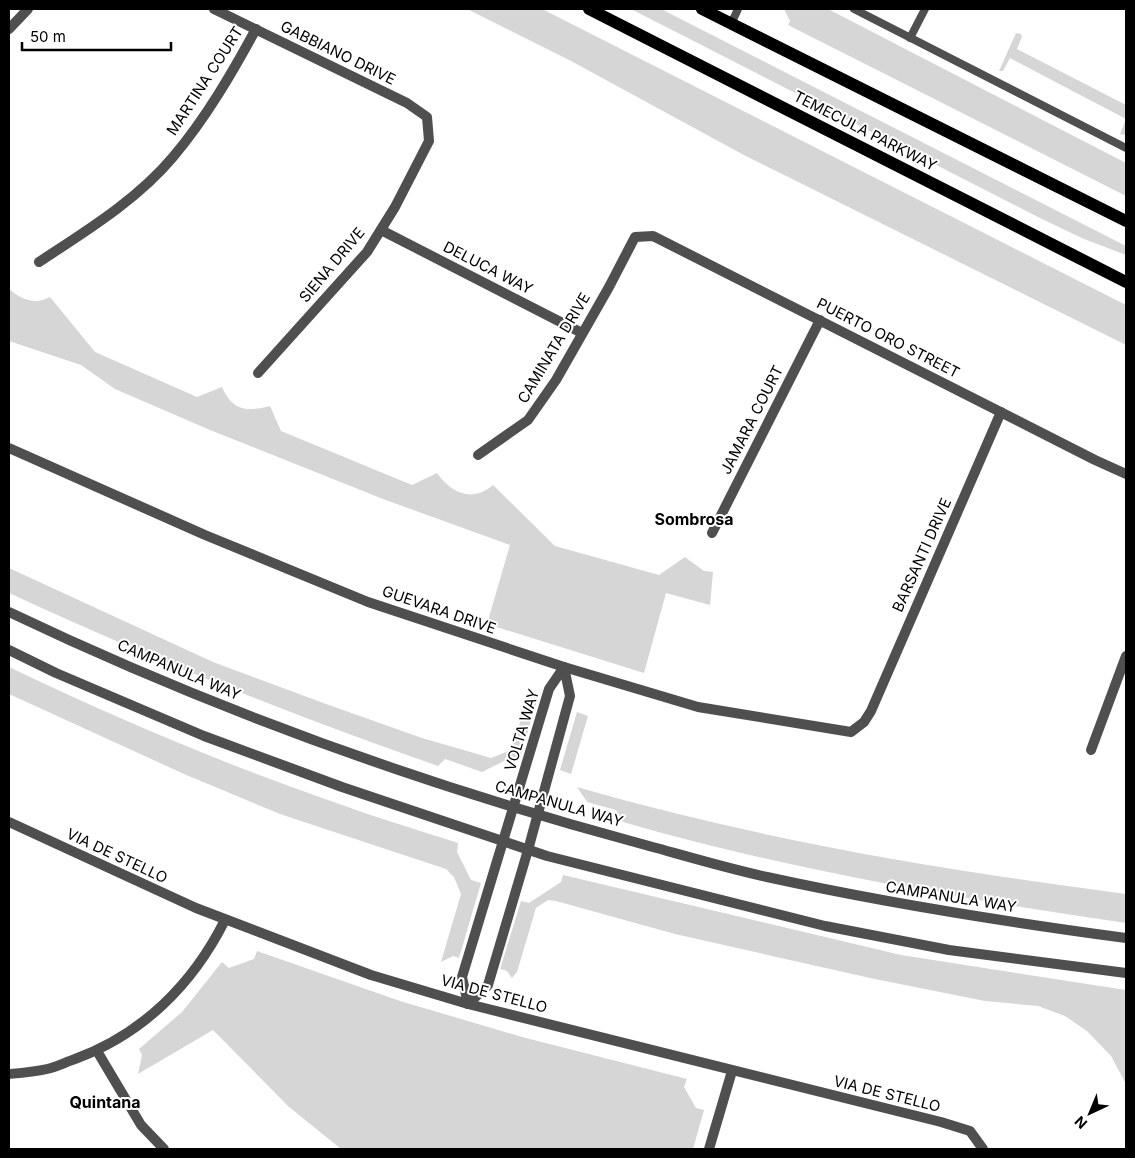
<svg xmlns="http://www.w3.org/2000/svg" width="1135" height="1158" viewBox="0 0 1135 1158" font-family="Inter,sans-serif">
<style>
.green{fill:#d6d6d6}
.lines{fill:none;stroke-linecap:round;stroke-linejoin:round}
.service{stroke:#4f4f4f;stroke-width:8}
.minor{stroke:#4f4f4f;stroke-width:10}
.tertiary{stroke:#4f4f4f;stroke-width:10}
.primary{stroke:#000;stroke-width:12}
.labels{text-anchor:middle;stroke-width:4;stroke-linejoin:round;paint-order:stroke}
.street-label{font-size:15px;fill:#000;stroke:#fff}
.neighbourhood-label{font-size:16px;font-weight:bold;fill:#000;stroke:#fff}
</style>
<rect width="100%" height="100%" fill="#fff"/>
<!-- green -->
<g class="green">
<path d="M 467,9 L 542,9 L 1126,305 L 1126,345 L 742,154 L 571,61 Z"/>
<path d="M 631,9 L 661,9 L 1126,246 L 1126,255 L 1084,239 L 1042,219 Z"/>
<path d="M 784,9 L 828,9 L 1126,163 L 1126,196 L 788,25 L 790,21 Z"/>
<path d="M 1016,33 L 1021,34 L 1022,37 L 1017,49 L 1126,105 L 1126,133 L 1125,135 L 1120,134 L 1126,119 L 1010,58 L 1003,71 L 999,71 Z"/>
<path d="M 9,289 C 22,300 35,305 50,297 L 95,352 L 197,397 L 222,387 C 233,411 246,412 270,406 L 281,431 L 412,485 L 437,473 C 451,493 472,503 493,485 L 555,546 L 659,575 L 685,557 L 704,571 L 713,572 L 710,605 L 666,593 L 644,673 L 487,624 L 510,545 L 383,499 L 210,430 L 115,389 L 81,365 L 9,341 Z"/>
<path d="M 9,568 L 213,662 L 326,704 L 422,738 L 491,758 L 511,750 L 528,698 L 537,700 L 520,759 L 512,757 L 482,772 L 445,759 L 438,766 C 292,715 149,658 9,593 Z"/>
<path d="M 9,667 C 113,717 219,762 328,800 C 371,816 415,829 458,843 L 457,852 L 471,880 L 481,883 L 459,958 L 453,956 L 441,962 L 461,894 L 454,877 L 446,869 L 280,814 L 184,774 L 9,694 Z"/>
<path d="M 577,712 L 588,716 L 571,774 L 560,770 Z"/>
<path d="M 577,787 C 756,839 941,870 1126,894 L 1126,923 C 956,898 789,870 623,822 L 616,810 L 587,802 Z"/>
<path d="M 563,875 L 901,955 L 1126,990 L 1126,1084 L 1111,1056 L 1087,1031 L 1065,1016 L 1038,1006 L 985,1001 L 870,978 L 675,934 L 556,901 L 548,900 L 536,908 L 517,972 L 512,978 L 507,971 L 500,969 L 521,901 L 529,903 L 561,882 Z"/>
<path d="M 257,951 L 400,1001 L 522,1037 L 687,1079 L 684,1087 L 696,1108 L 704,1110 L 693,1149 L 341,1149 L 288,1106 L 213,1030 L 138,1074 L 142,1055 L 139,1049 L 182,1012 L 222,962 L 229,968 L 254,959 Z"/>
</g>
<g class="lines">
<!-- service -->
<g class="service">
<path d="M 854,9 L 1126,148"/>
<path d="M 731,24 L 738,9"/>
<path d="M 910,38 L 925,9"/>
</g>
<!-- minor -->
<g class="minor">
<path d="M 214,9 L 407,103 L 427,117 L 429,141 L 395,207 L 367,252 L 258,373"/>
<path d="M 9,29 L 28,9"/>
<path d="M 381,230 L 582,333"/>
<path d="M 39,262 C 86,231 137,200 173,157 C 206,118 232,73 256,29"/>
<path d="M 9,448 L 205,535 L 368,602 L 564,667 L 698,707 L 851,732 L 864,722 L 871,711 L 1001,412"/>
<path d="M 478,455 L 528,420 L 556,380 L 609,287 L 635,237 L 653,236 L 1095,460 L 1126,474"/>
<path d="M 712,533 L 820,320"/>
<path d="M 564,667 L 570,696 L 528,850 L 488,985 L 468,1004 L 462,977 L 549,689 Z"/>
<path d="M 1091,750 L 1126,656"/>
<path d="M 9,822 L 196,908 L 371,975 L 468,1004 L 941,1122 L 970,1131 L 983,1149"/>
<path d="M 97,1051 L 141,1125 L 164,1149"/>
<path d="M 9,1074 C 21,1073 34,1072 47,1069 C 56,1067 66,1062 75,1059 C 143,1034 193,984 225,920"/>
<path d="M 709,1149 L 732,1071"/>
</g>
<!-- tertiary -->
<g class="tertiary">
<path d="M 9,612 C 208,707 418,783 631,841 C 676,853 721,867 767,877 C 886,903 1006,922 1126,938"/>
<path d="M 9,650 L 56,673 L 204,736 L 342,787 L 547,856 L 825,926 L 949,950 L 1126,973"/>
</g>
<!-- primary -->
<g class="primary">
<path d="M 589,9 L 1126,282"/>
<path d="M 702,9 L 1126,221"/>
</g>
</g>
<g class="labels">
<!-- street labels -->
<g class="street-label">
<text transform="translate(338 53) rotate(26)" y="5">GABBIANO DRIVE</text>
<text transform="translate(205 81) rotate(-57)" y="5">MARTINA COURT</text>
<text transform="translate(865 131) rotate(27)" y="5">TEMECULA PARKWAY</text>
<text transform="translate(332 265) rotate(-50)" y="5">SIENA DRIVE</text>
<text transform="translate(488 268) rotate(27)" y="5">DELUCA WAY</text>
<text transform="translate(888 338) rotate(27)" y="5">PUERTO ORO STREET</text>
<text transform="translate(554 348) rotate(-59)" y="5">CAMINATA DRIVE</text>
<text transform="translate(752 420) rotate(-63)" y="5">JAMARA COURT</text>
<text transform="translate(922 555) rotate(-66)" y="5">BARSANTI DRIVE</text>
<text transform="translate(439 610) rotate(19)" y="5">GUEVARA DRIVE</text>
<text transform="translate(179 670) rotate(23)" y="5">CAMPANULA WAY</text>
<text transform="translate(522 730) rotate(-73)" y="5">VOLTA WAY</text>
<text transform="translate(559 804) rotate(16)" y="5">CAMPANULA WAY</text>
<text transform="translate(117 856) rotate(25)" y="5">VIA DE STELLO</text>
<text transform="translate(951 897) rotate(9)" y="5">CAMPANULA WAY</text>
<text transform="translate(494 994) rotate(15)" y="5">VIA DE STELLO</text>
<text transform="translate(887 1094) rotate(14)" y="5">VIA DE STELLO</text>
</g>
<!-- neighbourhood labels -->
<g class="neighbourhood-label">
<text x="694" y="525">Sombrosa</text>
<text x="105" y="1108">Quintana</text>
</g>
</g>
<!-- border -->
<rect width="1135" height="1158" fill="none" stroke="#000000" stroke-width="20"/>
<!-- north arrow -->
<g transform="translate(1090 1113) rotate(224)" stroke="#ffffff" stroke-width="4" paint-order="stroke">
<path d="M0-4L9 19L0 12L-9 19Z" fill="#000000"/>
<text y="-8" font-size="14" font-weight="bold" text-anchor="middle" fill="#000000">N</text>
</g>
<!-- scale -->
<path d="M22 42v8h149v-8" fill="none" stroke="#000000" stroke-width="2.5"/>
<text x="30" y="42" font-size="15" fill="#000000" stroke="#ffffff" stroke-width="4" paint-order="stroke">50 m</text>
</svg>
